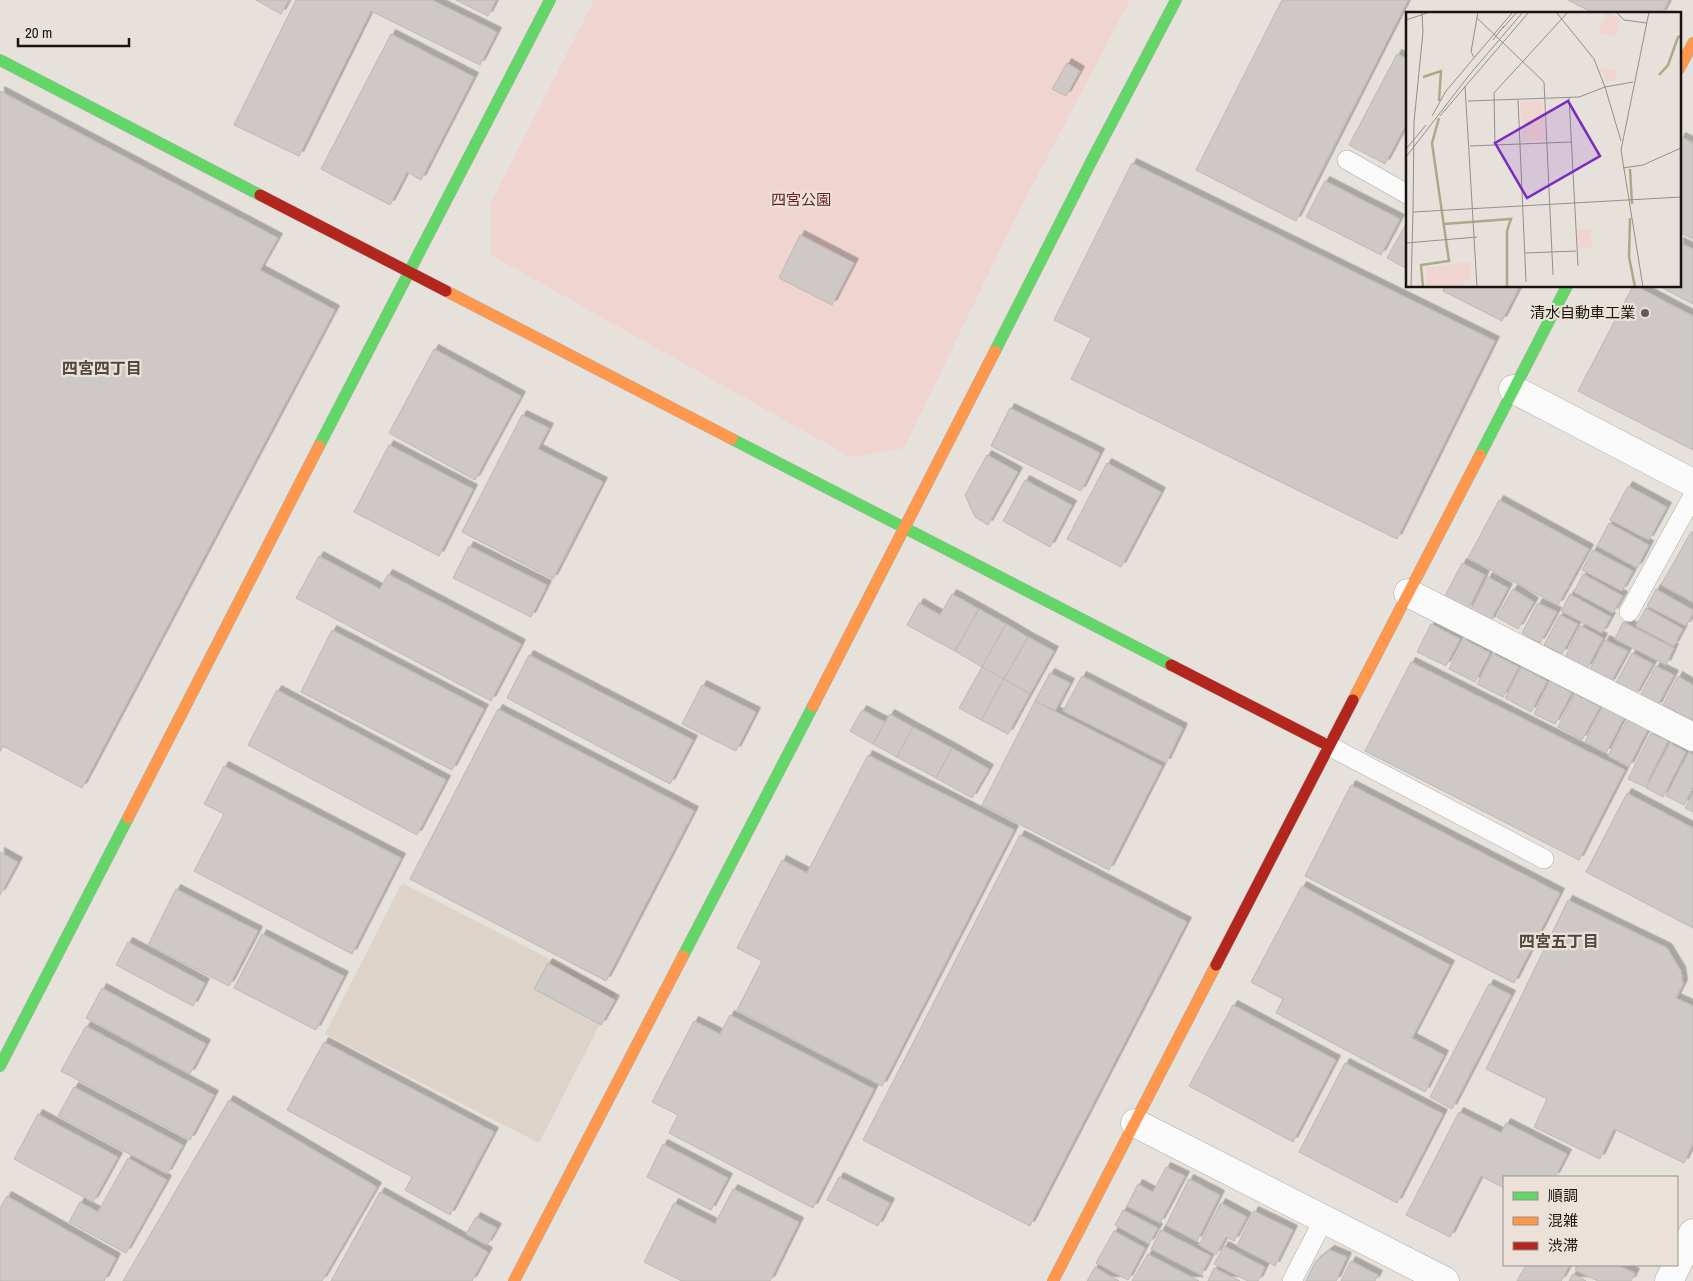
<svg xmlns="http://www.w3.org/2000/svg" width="1693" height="1281" viewBox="0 0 1693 1281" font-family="'Archivo Narrow','Noto Sans JP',sans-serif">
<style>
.built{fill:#ded3c8}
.green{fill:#f0d4d0}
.building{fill:#cec9c6;stroke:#bdb8b5;filter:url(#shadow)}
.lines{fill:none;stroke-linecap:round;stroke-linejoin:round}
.lane-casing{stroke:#afaba7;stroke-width:20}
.street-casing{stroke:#afaba7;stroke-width:29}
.fast-casing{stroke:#afaba7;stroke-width:12}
.slow-casing{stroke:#afaba7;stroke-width:12}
.jam-casing{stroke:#afaba7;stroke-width:12}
.lane{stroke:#fbfafa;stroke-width:19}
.street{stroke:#fbfafa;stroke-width:28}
.fast{stroke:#63d668;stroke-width:11}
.slow{stroke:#ff974d;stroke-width:11}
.jam{stroke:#b3261e;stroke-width:11}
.poi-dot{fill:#605c58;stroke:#ebe1d8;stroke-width:2}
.labels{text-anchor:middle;stroke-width:4.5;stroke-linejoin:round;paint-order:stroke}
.park-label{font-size:15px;fill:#662324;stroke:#ebe1d8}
.poi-label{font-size:15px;fill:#181511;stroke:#ebe1d8;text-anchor:end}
.neighbourhood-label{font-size:16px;font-weight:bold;fill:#514941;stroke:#ebe1d8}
.inset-river{fill:none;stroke:#abaa87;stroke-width:2.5}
.inset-road{fill:none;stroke:#948f8b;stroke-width:1}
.view{fill:#7b2cbf;fill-opacity:0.15;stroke:#7b2cbf;stroke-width:2.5}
.inset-edge{fill:none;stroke:#181511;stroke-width:2.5}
</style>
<defs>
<filter id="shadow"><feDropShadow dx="4.5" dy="-4.5" stdDeviation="0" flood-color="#0004"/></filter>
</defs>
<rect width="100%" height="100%" fill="#e7e1dc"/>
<!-- built -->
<path class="built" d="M 402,883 L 616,993 L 539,1143 L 325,1034 Z"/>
<!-- green -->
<path class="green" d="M 594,0 L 1130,0 L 1019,211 L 904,448 L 850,457 L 491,255 L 491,203 Z"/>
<!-- building -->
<g class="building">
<path d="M 256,0 L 289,0 L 281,14 Z"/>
<path d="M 296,0 L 432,0 L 497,32 L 480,65 L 371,11 L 299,156 L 234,125 Z"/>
<path d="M 456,0 L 496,0 L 488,16 Z"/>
<path d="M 1282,0 L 1408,0 L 1296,221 L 1196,170 Z"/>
<path d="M 1568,0 L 1669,0 L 1662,14 L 1595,14 Z"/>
<path d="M 391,34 L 474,77 L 421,180 L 407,172 L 390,205 L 321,169 Z"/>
<path d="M 1397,54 L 1407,59 L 1407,123 L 1385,164 L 1349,145 Z"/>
<path d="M 1067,63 L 1080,71 L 1066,96 L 1052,89 Z"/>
<path d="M 0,91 L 278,238 L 260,270 L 335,310 L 82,788 L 3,746 L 0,752 Z"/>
<path d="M 1681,137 L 1693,143 L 1693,239 L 1679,232 L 1679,141 Z"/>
<path d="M 1132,163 L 1495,341 L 1397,539 L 1071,379 L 1091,338 L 1054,320 Z"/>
<path d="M 1325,181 L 1400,219 L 1381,255 L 1306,217 Z"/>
<path d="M 1407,222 L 1407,269 L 1387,258 Z"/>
<path d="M 800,235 L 854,263 L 832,305 L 779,278 Z"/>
<path d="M 1679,242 L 1693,249 L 1693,304 L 1659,286 L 1679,286 Z"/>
<path d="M 1445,286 L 1520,286 L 1502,321 L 1443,291 Z"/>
<path d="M 1633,286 L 1636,286 L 1693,316 L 1693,450 L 1578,391 Z"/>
<path d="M 434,349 L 521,396 L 475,480 L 389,433 Z"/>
<path d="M 1010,408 L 1100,453 L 1081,491 L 991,446 Z"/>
<path d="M 522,415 L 549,428 L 538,449 L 603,482 L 553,579 L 462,532 Z"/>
<path d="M 389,445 L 473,489 L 439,556 L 354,512 Z"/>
<path d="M 987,455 L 1018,472 L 988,525 L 975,517 L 965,495 Z"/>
<path d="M 1107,463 L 1161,492 L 1121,567 L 1067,539 Z"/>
<path d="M 1025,480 L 1072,505 L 1050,547 L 1003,521 Z"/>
<path d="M 1628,486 L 1667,507 L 1649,540 L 1610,520 Z"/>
<path d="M 1499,500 L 1589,549 L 1558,605 L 1468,558 Z"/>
<path d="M 1609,523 L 1649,545 L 1637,568 L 1597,546 Z"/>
<path d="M 1691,532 L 1693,533 L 1693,602 L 1661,585 Z"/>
<path d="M 469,546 L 547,585 L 531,617 L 453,578 Z"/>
<path d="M 1593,550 L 1633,571 L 1622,591 L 1582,570 Z"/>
<path d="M 319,556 L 380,589 L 388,574 L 521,644 L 491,701 L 296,598 Z"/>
<path d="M 1462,563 L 1485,575 L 1468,610 L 1444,598 Z"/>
<path d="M 1583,574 L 1623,596 L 1613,613 L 1574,592 Z"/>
<path d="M 1488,577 L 1508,588 L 1490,622 L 1470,611 Z"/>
<path d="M 1513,589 L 1534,602 L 1518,629 L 1497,617 Z"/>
<path d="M 1656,589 L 1693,610 L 1693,614 L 1686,626 L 1647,606 Z"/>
<path d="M 952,594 L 979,609 L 955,651 L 907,625 L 919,603 L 940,615 Z"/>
<path d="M 1570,594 L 1611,617 L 1602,633 L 1561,611 Z"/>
<path d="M 1538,603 L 1557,612 L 1540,643 L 1522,633 Z"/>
<path d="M 1646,608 L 1683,629 L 1674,646 L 1636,626 Z"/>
<path d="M 979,609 L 1006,624 L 982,667 L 955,651 Z"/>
<path d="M 1560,615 L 1578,624 L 1562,654 L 1544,645 Z"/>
<path d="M 1623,622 L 1674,648 L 1666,665 L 1615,639 Z"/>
<path d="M 1006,624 L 1028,637 L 1004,679 L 982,667 Z"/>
<path d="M 1431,624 L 1460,639 L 1446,666 L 1417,652 Z"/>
<path d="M 1581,626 L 1603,638 L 1587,669 L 1565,657 Z"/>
<path d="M 332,630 L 484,709 L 452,770 L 301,692 Z"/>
<path d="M 1028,637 L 1054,651 L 1030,694 L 1004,679 Z"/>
<path d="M 1464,639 L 1490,653 L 1475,682 L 1449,669 Z"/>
<path d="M 1605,640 L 1628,651 L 1610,684 L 1588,673 Z"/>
<path d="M 1632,653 L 1653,664 L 1635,696 L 1615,685 Z"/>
<path d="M 1493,654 L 1519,667 L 1503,697 L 1477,684 Z"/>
<path d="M 529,655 L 693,740 L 670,784 L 507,698 Z"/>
<path d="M 1411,662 L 1625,770 L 1579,860 L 1365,751 Z"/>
<path d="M 1656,666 L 1674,675 L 1657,707 L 1639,698 Z"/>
<path d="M 982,667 L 1004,679 L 981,720 L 959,708 Z"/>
<path d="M 1521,667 L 1547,681 L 1531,712 L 1505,698 Z"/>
<path d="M 1050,673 L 1070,683 L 1055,711 L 1035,701 Z"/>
<path d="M 1082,676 L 1183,728 L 1166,763 L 1063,711 Z"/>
<path d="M 1678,676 L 1693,685 L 1693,721 L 1663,705 Z"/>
<path d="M 1004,679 L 1030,694 L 1008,734 L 981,720 Z"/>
<path d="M 1551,681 L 1572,693 L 1555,724 L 1534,714 Z"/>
<path d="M 702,685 L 756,712 L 736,751 L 682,724 Z"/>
<path d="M 277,690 L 446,780 L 417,835 L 248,745 Z"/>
<path d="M 1575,694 L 1600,707 L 1582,740 L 1558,727 Z"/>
<path d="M 1035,701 L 1162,766 L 1109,870 L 982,805 Z"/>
<path d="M 1604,707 L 1624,718 L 1606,753 L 1585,742 Z"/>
<path d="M 498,709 L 694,811 L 606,981 L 410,879 Z"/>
<path d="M 862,710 L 885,722 L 873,744 L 850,731 Z"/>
<path d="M 890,714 L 913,727 L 897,757 L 873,744 Z"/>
<path d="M 1628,719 L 1648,729 L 1629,767 L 1608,756 Z"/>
<path d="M 913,727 L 952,748 L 936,778 L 897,757 Z"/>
<path d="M 1651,733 L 1668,741 L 1645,787 L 1628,779 Z"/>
<path d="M 1670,743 L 1686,752 L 1663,797 L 1646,788 Z"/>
<path d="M 952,748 L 989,769 L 972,798 L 936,778 Z"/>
<path d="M 1689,752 L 1693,755 L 1693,788 L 1684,805 L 1666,796 Z"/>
<path d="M 868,755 L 1014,830 L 882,1086 L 737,1010 L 762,961 L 737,948 L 782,860 L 807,873 Z"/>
<path d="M 224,766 L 401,858 L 352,954 L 194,871 L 224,814 L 204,804 Z"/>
<path d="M 1351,785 L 1560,893 L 1514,983 L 1305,876 Z"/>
<path d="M 1627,793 L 1693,828 L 1693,928 L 1586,872 Z"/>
<path d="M 1693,794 L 1693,812 L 1685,808 Z"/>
<path d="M 1020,835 L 1187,922 L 1030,1226 L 863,1140 Z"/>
<path d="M 0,852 L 18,862 L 0,895 Z"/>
<path d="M 1302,886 L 1450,965 L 1412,1038 L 1444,1055 L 1425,1092 L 1276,1013 L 1283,999 L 1251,982 Z"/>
<path d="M 176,889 L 258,931 L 229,986 L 148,945 Z"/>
<path d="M 1568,900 L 1667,948 L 1681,971 L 1683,984 L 1676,998 L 1693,1006 L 1693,1144 L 1684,1163 L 1614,1129 L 1600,1159 L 1534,1127 L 1547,1099 L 1486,1069 Z"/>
<path d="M 262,934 L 344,976 L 316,1030 L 234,988 Z"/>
<path d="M 128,942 L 205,983 L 193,1006 L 116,965 Z"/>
<path d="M 548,963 L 615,1000 L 601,1025 L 534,989 Z"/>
<path d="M 1489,984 L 1511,995 L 1452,1109 L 1430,1097 Z"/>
<path d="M 102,988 L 206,1044 L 190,1074 L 86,1018 Z"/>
<path d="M 1233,1005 L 1336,1060 L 1293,1142 L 1189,1086 Z"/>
<path d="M 730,1015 L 874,1089 L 813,1208 L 669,1133 L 678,1115 L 652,1102 L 694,1021 L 720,1034 Z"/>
<path d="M 86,1026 L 214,1095 L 190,1140 L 61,1071 Z"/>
<path d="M 324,1042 L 494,1132 L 450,1215 L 405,1190 L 412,1177 L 287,1110 Z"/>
<path d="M 1345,1063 L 1443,1114 L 1397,1203 L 1299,1152 Z"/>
<path d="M 74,1087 L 183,1145 L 167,1174 L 58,1116 Z"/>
<path d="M 229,1100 L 377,1187 L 322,1281 L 123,1281 Z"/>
<path d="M 1459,1112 L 1501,1133 L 1506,1123 L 1567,1154 L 1555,1177 L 1504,1177 L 1504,1188 L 1481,1176 L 1450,1237 L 1406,1215 Z"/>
<path d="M 38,1114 L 118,1157 L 93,1202 L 14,1159 Z"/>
<path d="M 663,1144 L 728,1178 L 711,1210 L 647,1177 Z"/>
<path d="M 128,1158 L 167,1180 L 126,1253 L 69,1222 L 80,1202 L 98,1212 Z"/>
<path d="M 1166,1167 L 1185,1176 L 1160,1223 L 1127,1206 L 1138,1184 L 1153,1192 Z"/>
<path d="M 839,1177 L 890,1203 L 878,1226 L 827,1200 Z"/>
<path d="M 1189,1179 L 1220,1195 L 1197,1241 L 1166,1225 Z"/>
<path d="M 733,1189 L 799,1222 L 770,1281 L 682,1281 L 644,1262 L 674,1203 L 715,1224 Z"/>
<path d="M 380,1192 L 488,1252 L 472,1281 L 331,1281 Z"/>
<path d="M 7,1196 L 116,1258 L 104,1281 L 0,1281 L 0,1208 Z"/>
<path d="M 1221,1203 L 1247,1217 L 1234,1241 L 1226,1237 L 1216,1255 L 1199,1245 Z"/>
<path d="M 1123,1210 L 1158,1228 L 1149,1244 L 1115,1225 Z"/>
<path d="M 1254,1211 L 1293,1230 L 1275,1266 L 1237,1246 Z"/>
<path d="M 476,1217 L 497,1228 L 487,1245 L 466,1234 Z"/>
<path d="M 1161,1230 L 1211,1256 L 1201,1275 L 1151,1249 Z"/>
<path d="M 1114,1231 L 1145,1248 L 1128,1280 L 1096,1263 Z"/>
<path d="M 1224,1246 L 1265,1267 L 1258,1281 L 1248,1281 L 1214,1264 Z"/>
<path d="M 1330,1250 L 1347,1257 L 1336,1281 L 1306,1281 L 1315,1262 Z"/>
<path d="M 1148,1254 L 1199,1281 L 1132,1281 Z"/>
<path d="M 1351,1261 L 1378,1275 L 1375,1281 L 1341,1281 Z"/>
<path d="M 1526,1265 L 1570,1265 L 1561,1281 L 1517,1281 Z"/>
<path d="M 1577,1265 L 1617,1265 L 1635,1273 L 1631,1281 L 1598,1281 L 1575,1270 Z"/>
<path d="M 1095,1267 L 1119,1281 L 1087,1281 Z"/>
<path d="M 1214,1268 L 1240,1281 L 1208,1281 Z"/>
<path d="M 1573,1274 L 1586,1281 L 1569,1281 Z"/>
</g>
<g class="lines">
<!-- lane casing -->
<g class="lane-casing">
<g id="lane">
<path d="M 1347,160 L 1407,194"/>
<path d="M 1629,612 L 1693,496"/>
<path d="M 1329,746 L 1544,859"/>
<path d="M 1292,1281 L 1324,1219"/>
</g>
</g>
<!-- street casing -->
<g class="street-casing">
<g id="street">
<path d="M 1513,389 L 1693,483"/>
<path d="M 1408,593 L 1693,737"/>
<path d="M 1135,1123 L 1445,1281"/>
<path d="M 1669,1281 L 1693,1233"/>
</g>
</g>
<!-- fast casing -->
<g class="fast-casing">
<g id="fast">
<path d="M 0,60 L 260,195"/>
<path d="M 995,351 L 1092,160 L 1176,0"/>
<path d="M 732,439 L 1171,665"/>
<path d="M 319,446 L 550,0"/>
<path d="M 1480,455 L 1567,286"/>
<path d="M 683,956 L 813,706"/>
<path d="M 0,1066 L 128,818"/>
</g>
</g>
<!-- slow casing -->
<g class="slow-casing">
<g id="slow">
<path d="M 1679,69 L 1693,43"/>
<path d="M 446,291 L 732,439"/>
<path d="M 1353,700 L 1480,455"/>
<path d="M 813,706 L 995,351"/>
<path d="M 128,818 L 319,446"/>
<path d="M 514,1281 L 683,956"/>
<path d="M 1053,1281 L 1216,965"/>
</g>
</g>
<!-- jam casing -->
<g class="jam-casing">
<g id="jam">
<path d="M 260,195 L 446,291"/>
<path d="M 1171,665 L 1329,746"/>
<path d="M 1216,965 L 1353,700"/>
</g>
</g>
<!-- lane -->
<use href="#lane" class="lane"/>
<!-- street -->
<use href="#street" class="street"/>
<!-- fast -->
<use href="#fast" class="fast"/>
<!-- slow -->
<use href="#slow" class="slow"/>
<!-- jam -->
<use href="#jam" class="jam"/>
</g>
<!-- markers -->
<circle class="poi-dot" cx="1645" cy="313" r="5"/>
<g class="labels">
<!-- park labels -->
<g class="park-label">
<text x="801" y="205">四宮公園</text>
</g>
<!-- poi labels -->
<g class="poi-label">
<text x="1635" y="318">清水自動車工業</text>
</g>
<!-- neighbourhood labels -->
<g class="neighbourhood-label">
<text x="102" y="374">四宮四丁目</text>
<text x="1559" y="947">四宮五丁目</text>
</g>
</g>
<!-- overview -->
<g transform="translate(1406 12)">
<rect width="275" height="275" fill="#e7e1dc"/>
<path d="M 201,0 L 214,8 L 209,25 L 192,20 ZM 194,55 L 210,59 L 210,68 L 200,70 ZM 137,89 L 139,128 L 117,129 L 114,90 ZM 171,217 L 185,217 L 186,236 L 172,237 ZM 64,250 L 65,267 L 58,268 L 59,275 L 21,275 L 20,255 Z" fill="#f0d4d0"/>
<path class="inset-river" d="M 253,63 L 262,53 L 272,25 L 275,24M 17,65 L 35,59 L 33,89M 224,157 L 226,192M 224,206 L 223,245 L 229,275M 38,212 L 105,207 L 101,219 L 101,275M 17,275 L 15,253 L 43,249 L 26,131 L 33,106"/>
<path class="inset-road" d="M 210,0 L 218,8 L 241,11M 71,6 L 138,70 L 147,263M 0,8 L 24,0M 97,16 L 111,0M 87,28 L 98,14M 68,45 L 65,40 L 72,0M 59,74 L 71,275M 163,85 L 172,254M 112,88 L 120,270M 62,89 L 173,85 L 199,75 L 188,47 L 150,0M 26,104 L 40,79 L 106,1M 34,104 L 123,0M 215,129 L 199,75 L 227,70M 89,133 L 88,81 L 162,0M 64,134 L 165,130M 0,137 L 20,113M 0,145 L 64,62 L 117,0M 217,156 L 237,153 L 275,136M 7,200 L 8,110 L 17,20 L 16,1M 0,231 L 71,225M 119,241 L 170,239M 5,275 L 7,200 L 275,185M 237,275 L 215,138 L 243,0"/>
<path class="view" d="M 162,89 L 194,144 L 121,186 L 89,131 Z"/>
<rect width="275" height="275" class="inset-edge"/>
</g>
<!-- legend -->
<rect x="1503" y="1176" width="175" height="90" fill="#ebe1d8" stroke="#978f88"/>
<rect x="1513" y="1192" width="25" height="8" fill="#63d668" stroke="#978f88"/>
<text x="1548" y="1201" font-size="15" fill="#181511">順調</text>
<rect x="1513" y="1217" width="25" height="8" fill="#ff974d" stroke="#978f88"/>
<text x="1548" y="1226" font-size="15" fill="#181511">混雑</text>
<rect x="1513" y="1242" width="25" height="8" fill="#b3261e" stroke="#978f88"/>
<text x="1548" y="1251" font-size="15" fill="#181511">渋滞</text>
<!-- scale -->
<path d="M18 38v8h111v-8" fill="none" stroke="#181511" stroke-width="2.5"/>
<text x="25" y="38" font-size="15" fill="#181511" stroke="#ebe1d8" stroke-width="4" paint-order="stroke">20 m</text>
</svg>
